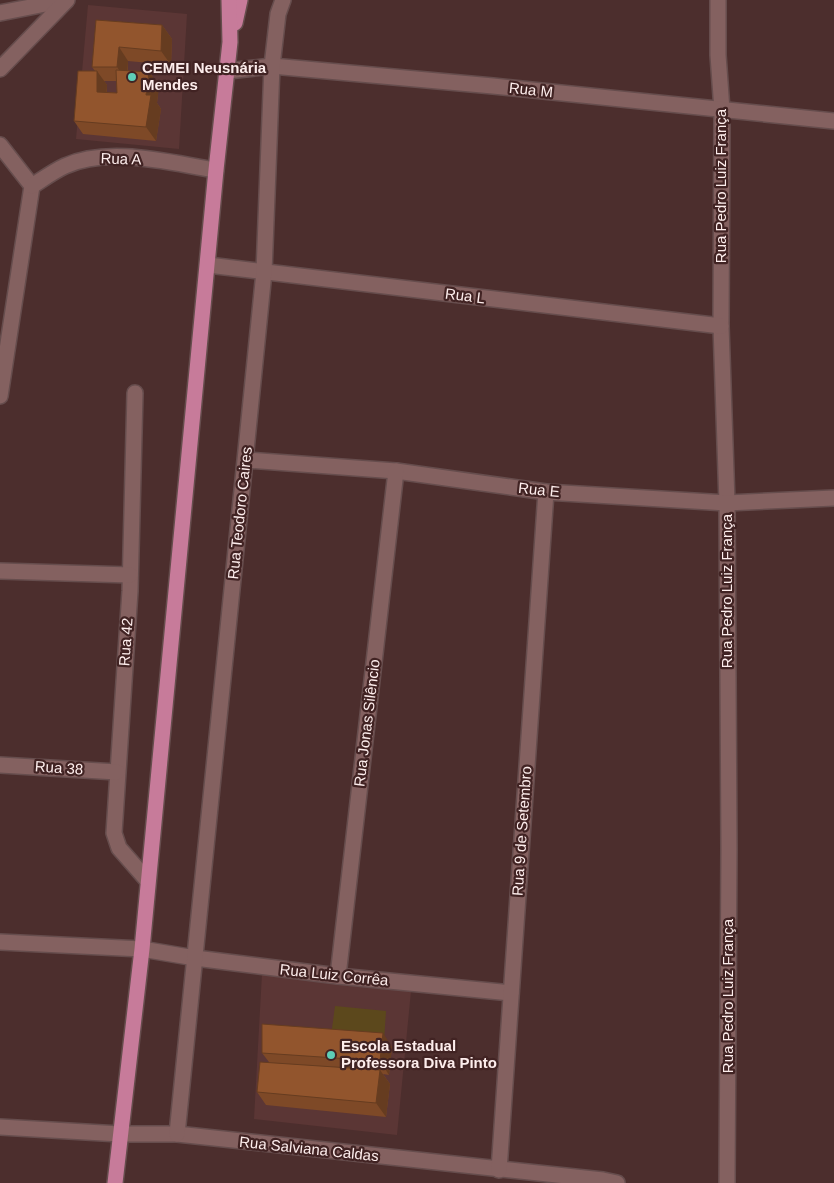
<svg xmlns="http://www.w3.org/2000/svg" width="834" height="1183" viewBox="0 0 834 1183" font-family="Helvetica,sans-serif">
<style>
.built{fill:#5b3635}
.garden{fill:#5c481c}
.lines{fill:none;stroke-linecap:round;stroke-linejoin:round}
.street-casing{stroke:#664d4d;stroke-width:18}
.primary-casing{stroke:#664d4d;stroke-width:18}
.street{stroke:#846160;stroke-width:15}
.primary{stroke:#c77b9a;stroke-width:15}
.wall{fill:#7e4927;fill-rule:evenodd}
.shaded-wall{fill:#663c20}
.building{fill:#92552d;stroke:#663c20}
.poi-dot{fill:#5eceb7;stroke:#412323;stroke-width:2}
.labels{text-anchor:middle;stroke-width:4.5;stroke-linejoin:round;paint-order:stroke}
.poi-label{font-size:15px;font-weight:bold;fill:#fdedec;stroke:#412323;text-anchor:start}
.street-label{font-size:15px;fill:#fdedec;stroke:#412323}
</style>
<rect width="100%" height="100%" fill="#4c2e2d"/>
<!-- built -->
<g class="built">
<path d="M 88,5 L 187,14 L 179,149 L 76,139 Z"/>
<path d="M 262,974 L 411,991 L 397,1135 L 254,1119 Z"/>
</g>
<!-- garden -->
<path class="garden" d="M 335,1006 L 386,1011 L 384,1041 L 331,1036 Z"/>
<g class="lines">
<!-- street casing -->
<g class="street-casing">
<g id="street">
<path d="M 718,0 L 718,55 L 722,110 L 721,326 L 727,503 L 729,849 L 727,1183"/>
<path d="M 0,13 L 66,0"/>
<path d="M 0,69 L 67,0"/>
<path d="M 228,71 L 272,66 L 493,86 L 834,121"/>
<path d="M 0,145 L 32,186 L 0,396"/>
<path d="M 32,186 C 43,179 54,171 65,166 C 110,146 170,163 216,170"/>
<path d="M 208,265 L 721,326"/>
<path d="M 135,393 L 130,591 L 114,833 L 119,848 L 147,880"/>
<path d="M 246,460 L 396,471 L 546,492 L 727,503 L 834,498"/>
<path d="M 0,571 L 130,575"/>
<path d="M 0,765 L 117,772"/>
<path d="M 0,942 L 142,949 L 195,958 L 338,976 L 511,993"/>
<path d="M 338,976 L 396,471"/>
<path d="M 0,1127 L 120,1134 L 177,1134 L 603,1180 L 617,1183"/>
<path d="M 177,1134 L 264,272 L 272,66 L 278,14 L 283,0"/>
<path d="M 499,1170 L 546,492"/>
</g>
</g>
<!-- primary casing -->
<g class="primary-casing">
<g id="primary">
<path d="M 235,23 L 240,0"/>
<path d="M 115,1183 L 142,949 L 216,170 L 230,42 L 229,0"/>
</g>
</g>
<!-- street -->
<use href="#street" class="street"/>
<!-- primary -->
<use href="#primary" class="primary"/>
</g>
<!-- wall -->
<g class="wall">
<path d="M 96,20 L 162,25 L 172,39 L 171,65 L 128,61 L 128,71 L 149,72 L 159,86 L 157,103 L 161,109 L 156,141 L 83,134 L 74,121 L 95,71 L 92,67 ZM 104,81 L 117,81 L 117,93 L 107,92 L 107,85 Z"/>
<path d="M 392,1047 L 389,1075 L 383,1074 L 390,1084 L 386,1117 L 266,1105 L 257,1092 L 269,1062 L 262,1053 Z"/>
</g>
<!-- shaded-wall -->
<g class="shaded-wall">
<path d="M 162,25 L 172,39 L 171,65 L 161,51 Z"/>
<path d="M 119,47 L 128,61 L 127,81 L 117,67 Z"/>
<path d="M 97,71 L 107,85 L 106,106 L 97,92 Z"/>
<path d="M 149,72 L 159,86 L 157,103 L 161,109 L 156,141 L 146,127 L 146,95 Z"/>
<path d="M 383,1033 L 392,1047 L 389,1075 L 380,1061 Z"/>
<path d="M 380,1070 L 390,1084 L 386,1117 L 376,1103 Z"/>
</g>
<!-- building -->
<g class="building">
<path d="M 96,20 L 162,25 L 161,51 L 119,47 L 117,67 L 92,67 Z"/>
<path d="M 116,70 L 149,72 L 146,95 L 151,95 L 146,127 L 74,121 L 78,71 L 97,71 L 97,92 L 117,93 Z"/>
<path d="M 262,1024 L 383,1033 L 380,1061 L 262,1053 Z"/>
<path d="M 260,1062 L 380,1070 L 376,1103 L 257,1092 Z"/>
</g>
<!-- markers -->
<g class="poi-dot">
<circle cx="132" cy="77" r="5"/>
<circle cx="331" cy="1055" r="5"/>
</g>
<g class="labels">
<!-- poi labels -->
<g class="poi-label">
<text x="142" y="73">CEMEI Neusnária<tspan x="142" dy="17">Mendes</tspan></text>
<text x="341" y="1051">Escola Estadual<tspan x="341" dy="17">Professora Diva Pinto</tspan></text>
</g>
<!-- street labels -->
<g class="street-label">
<text transform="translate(531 90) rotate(6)" y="5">Rua M</text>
<text transform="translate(121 159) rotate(2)" y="5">Rua A</text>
<text transform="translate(721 186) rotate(-90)" y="5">Rua Pedro Luiz França</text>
<text transform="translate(465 296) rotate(7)" y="5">Rua L</text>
<text transform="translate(539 490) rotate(6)" y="5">Rua E</text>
<text transform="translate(240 513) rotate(-84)" y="5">Rua Teodoro Caires</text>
<text transform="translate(727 591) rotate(-90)" y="5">Rua Pedro Luiz França</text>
<text transform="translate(126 642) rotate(-86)" y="5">Rua 42</text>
<text transform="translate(367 723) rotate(-83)" y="5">Rua Jonas Silêncio</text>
<text transform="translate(59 768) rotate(4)" y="5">Rua 38</text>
<text transform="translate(522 831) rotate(-86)" y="5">Rua 9 de Setembro</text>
<text transform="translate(334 975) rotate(6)" y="5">Rua Luiz Corrêa</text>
<text transform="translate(728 996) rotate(-90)" y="5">Rua Pedro Luiz França</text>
<text transform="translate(309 1149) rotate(6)" y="5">Rua Salviana Caldas</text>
</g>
</g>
</svg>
